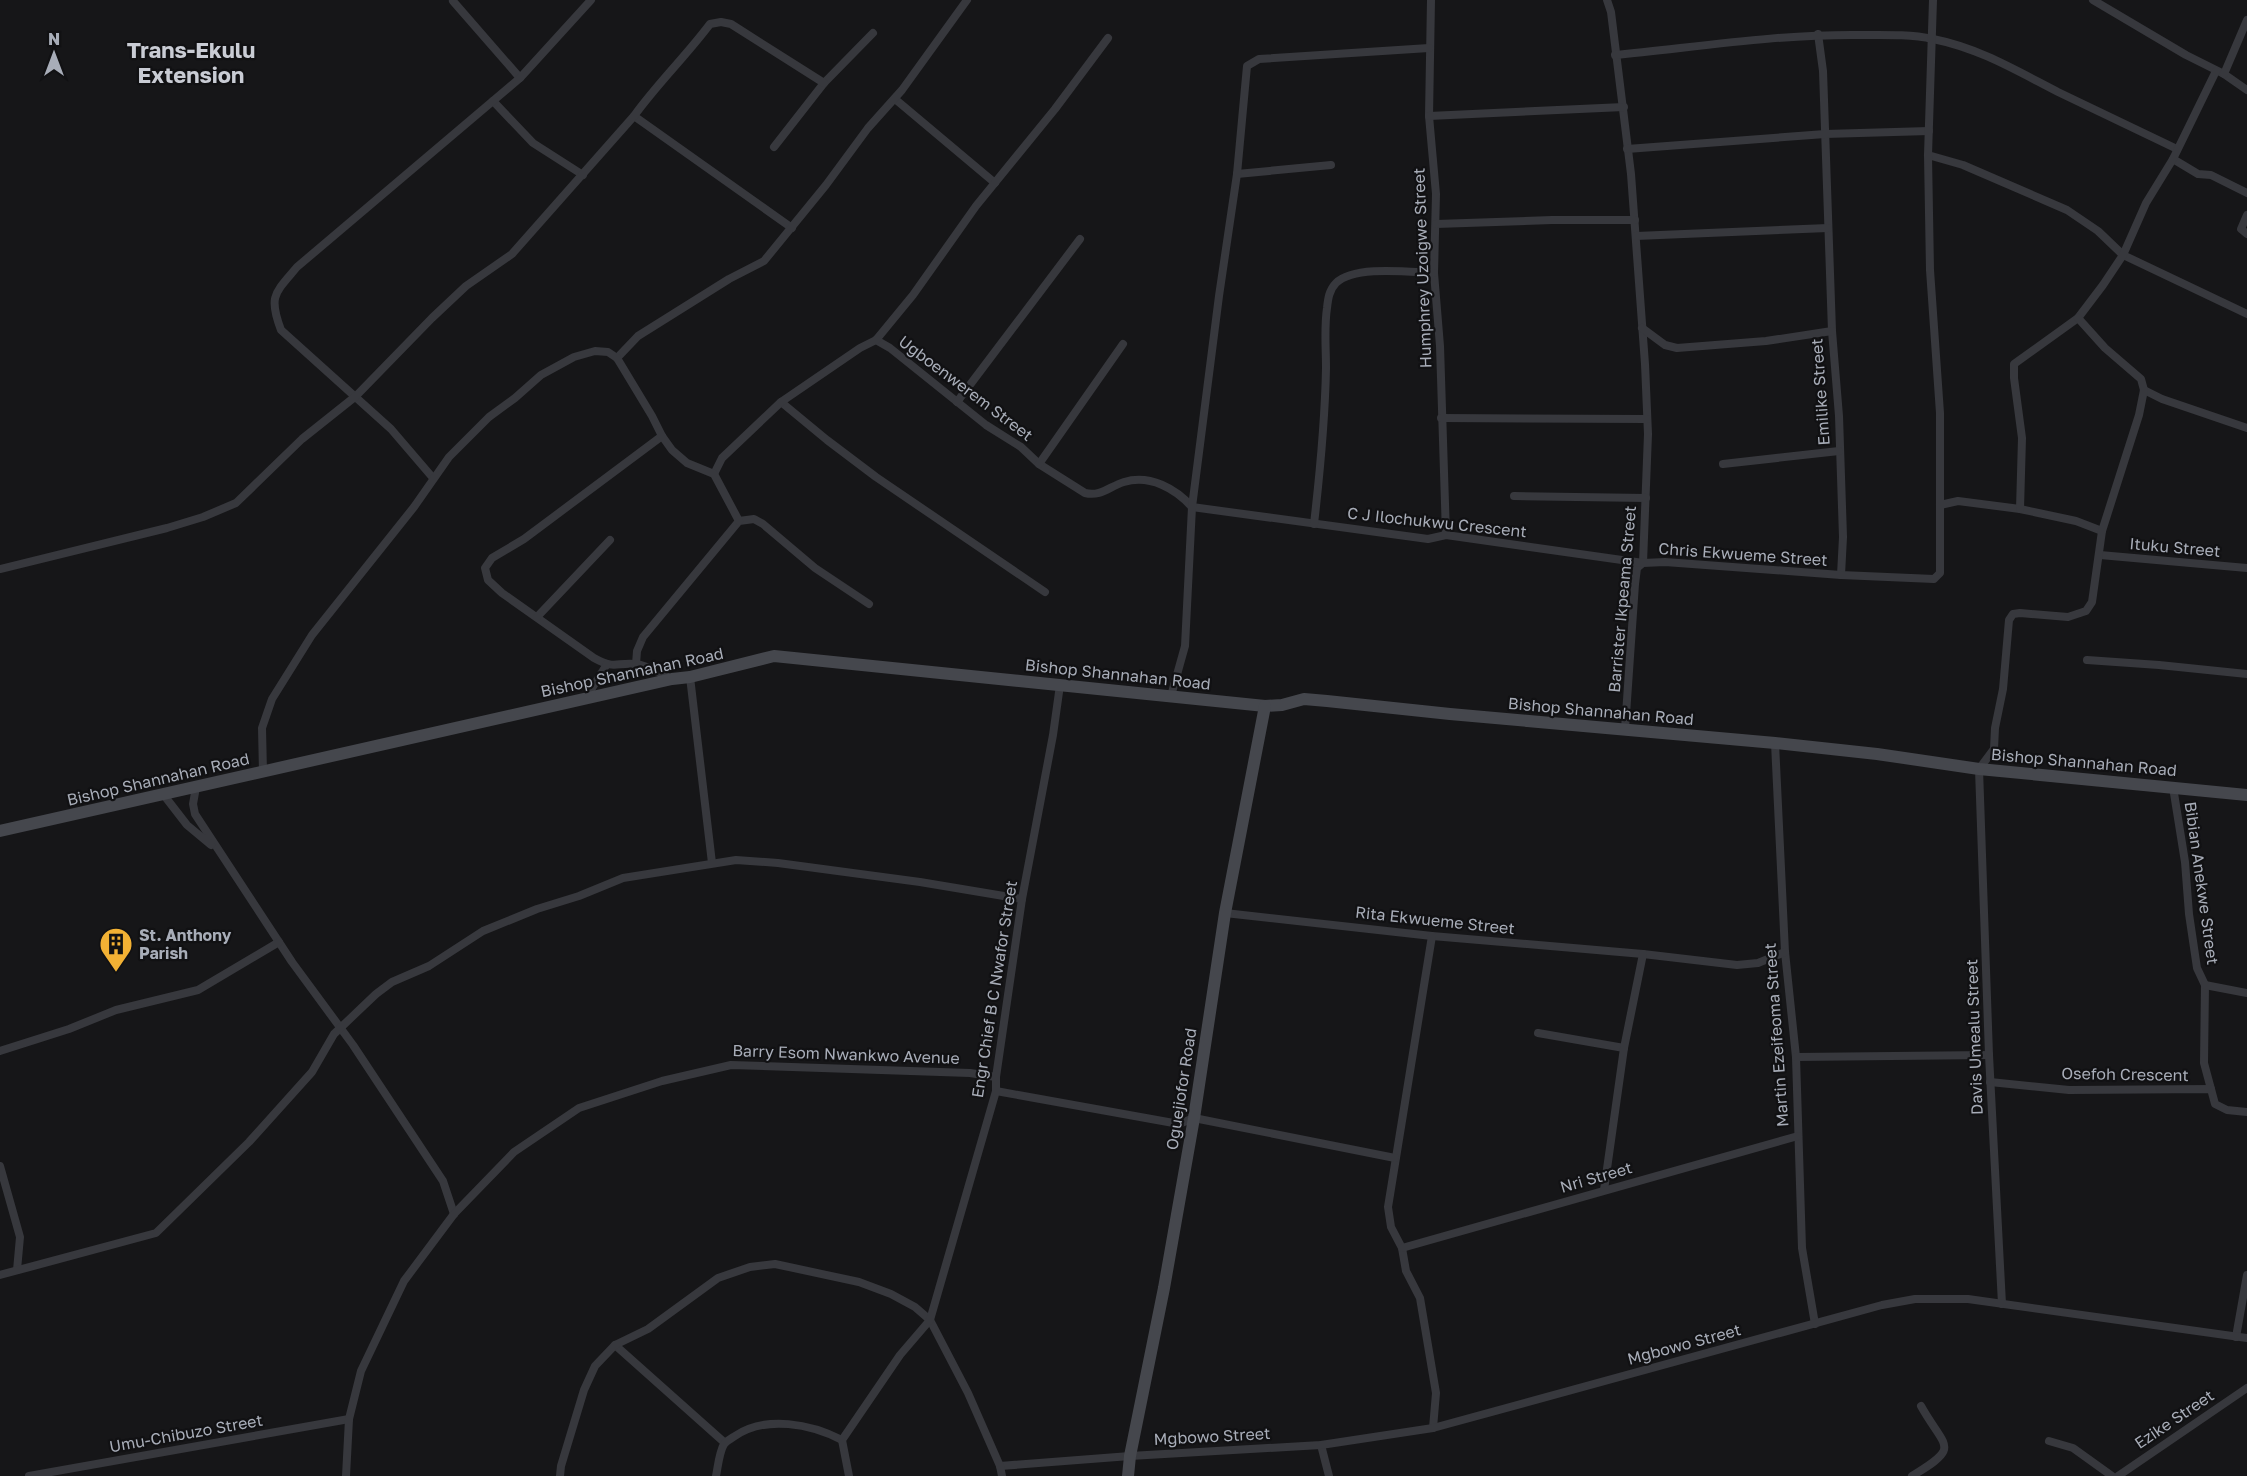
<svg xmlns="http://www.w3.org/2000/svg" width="2247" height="1476" viewBox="0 0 2247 1476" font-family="'Golos Text',sans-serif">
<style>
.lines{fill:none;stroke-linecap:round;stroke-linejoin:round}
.street{stroke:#37383d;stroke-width:8}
.secondary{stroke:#45474d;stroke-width:12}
.labels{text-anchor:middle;stroke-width:4.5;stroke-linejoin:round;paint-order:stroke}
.street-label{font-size:16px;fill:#a8adb8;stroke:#111113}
.poi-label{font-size:16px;font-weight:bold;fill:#a8adb8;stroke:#111113;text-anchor:start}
.district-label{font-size:22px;font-weight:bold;fill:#c9ccd4;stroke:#111113}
</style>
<rect width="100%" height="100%" fill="#161618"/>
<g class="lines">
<!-- street -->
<g class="street">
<path d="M 1431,0 L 1429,116 L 1436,194 L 1434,273 L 1440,346 L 1446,535"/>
<path d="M 1607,0 L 1611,12 L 1631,174 L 1645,364 L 1648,434 L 1643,563 L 1637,568 L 1635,584 L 1625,729"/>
<path d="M 2093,0 L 2186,55 L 2224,74 L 2247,90"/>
<path d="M 453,1 L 520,78"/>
<path d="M 1818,34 L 1823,71 L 1832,331 L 1839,416 L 1843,537 L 1841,575"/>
<path d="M 1615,55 C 1697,47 1778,34 1860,35 C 1884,35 1909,34 1933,39 C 1979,48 2017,71 2058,92 C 2098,111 2138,130 2177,149"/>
<path d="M 2224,74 L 2247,20"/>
<path d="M 895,99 L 995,183"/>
<path d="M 493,101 L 533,143 L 583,175"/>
<path d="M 634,116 L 792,228"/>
<path d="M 1429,116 L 1624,107"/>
<path d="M 774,147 L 824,83 L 873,33"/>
<path d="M 1627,149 L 1825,134 L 1929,131"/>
<path d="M 1928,155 L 1963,165 L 2067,210 L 2098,231 L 2123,255 L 2247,314"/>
<path d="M 2173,159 L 2198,174 L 2211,175 L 2247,193"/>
<path d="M 1237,174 L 1331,165"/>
<path d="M 2247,215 L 2241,229 L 2247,234"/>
<path d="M 1436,224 L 1552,220 L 1635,220"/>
<path d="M 1636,236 L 1828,228"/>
<path d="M 1642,328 L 1665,345 L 1677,348 L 1766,341 L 1832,331"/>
<path d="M 876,340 L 890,348 L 986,425 L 1021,447 L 1039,464 L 1085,493 C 1101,497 1110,486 1124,482 C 1150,474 1176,489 1192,507"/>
<path d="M 617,358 L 638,336 L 729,279 L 764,261 L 826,185 L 868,128 L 902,90 L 967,0"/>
<path d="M 2144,390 L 2162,399 L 2247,428"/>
<path d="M 781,402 L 827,440 L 876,477 L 1045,592"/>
<path d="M 957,402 L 1080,239"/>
<path d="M 1441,418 L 1647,419"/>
<path d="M 662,436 L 524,539 L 492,558 L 485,568 L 488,580 L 502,593 L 594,658 C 616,670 615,662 636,664 C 647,665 661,674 672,679"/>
<path d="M 1039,464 L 1123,344"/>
<path d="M 1723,464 L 1839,451"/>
<path d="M 714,474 L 722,458 L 781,402 L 860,348 L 876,340 L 913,295 L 976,206 L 1055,109 L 1108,38"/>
<path d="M 433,478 L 391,429 L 281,330 C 268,296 275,293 297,267 L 520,78 L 591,0"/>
<path d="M 1514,496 L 1646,498"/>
<path d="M 1940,505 L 1958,501 L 2020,509 L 2076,521 L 2102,531"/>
<path d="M 1192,507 L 1428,539 L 1446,535 L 1643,563 L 1665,562 L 1841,575 L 1934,579 L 1940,573 L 1940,413 L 1930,270 L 1928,155 L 1933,0"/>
<path d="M 2020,509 L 2022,438 L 2014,378 L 2014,364 L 2078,318 L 2103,285 L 2123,255 L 2146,203 L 2173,159 L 2216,71"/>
<path d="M 1314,524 C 1320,472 1325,420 1326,368 C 1326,348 1324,328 1327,308 C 1328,299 1329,290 1336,283 C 1354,265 1409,272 1434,273"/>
<path d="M 2100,555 L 2247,568"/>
<path d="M 0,569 L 167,528 L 203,517 L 236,503 L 302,439 L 356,396 L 432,318 L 466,286 L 512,254 L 634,116 C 657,84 686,56 710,24 L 721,22 L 731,24 L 824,83"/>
<path d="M 537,617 L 610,540"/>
<path d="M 2087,660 L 2159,665 L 2247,674"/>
<path d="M 636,664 L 637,651 L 643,637 L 739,521 L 754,519 L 763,524 L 815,568 L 869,604"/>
<path d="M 690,677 L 712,863"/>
<path d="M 1171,696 L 1185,646 L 1192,507 L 1219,296 L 1237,174 L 1247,66 L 1259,59 L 1429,48"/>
<path d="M 586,698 L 607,664"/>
<path d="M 1775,743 L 1785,952 L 1796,1057 L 1802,1248 L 1815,1324"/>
<path d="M 263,772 L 262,728 L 272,699 L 312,635 L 414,507 L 449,457 L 489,417 L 515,398 L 541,375 L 574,357 L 595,351 L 608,352 L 617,358 L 652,416 L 662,436 L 672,450 L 687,463 L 714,474 L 739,521"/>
<path d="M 196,787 L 193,804 L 195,814 L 292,962 L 353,1045 L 443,1181 L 454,1214"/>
<path d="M 2173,787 L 2185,862 L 2189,914 L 2197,968 L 2205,985 L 2204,1063 L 2211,1089"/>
<path d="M 163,794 L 187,825 L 211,845"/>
<path d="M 1225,913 L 1432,936 L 1643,954 L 1737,965 L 1758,963 L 1785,952"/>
<path d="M 1432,936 L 1388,1207 L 1391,1227 L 1402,1248 L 1406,1271 L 1420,1298 L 1436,1393 L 1433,1428"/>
<path d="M 2205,985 L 2247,993"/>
<path d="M 1538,1033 L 1624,1048"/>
<path d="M 0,1051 L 69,1029 L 116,1010 L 198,990 L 279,942"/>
<path d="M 1796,1057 L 1989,1055"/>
<path d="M 1990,1082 L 2069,1090 L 2211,1089 L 2215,1104 L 2227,1110 L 2247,1112"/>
<path d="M 996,1091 L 1179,1124 L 1194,1118 L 1395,1158"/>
<path d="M 0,1166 L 20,1237 L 17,1270"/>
<path d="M 1604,1190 L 1624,1048 L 1643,954"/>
<path d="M 1402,1248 L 1798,1136"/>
<path d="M 0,1275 L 156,1233 L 249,1142 L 312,1072 L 334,1034 L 376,994 L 392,982 L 429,966 L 483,931 L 537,909 L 579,896 L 623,878 L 736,860 L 778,863 L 920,882 L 1022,899"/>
<path d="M 2002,1304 L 1989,1055 L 1979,769 L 1994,749 L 1995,728 L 2003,689 L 2009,620 L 2013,614 L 2020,613 L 2068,617 L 2086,611 L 2092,602 L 2102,531 L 2139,415 L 2144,390 L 2141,379 L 2105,348 L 2078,318"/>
<path d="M 2236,1337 L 2247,1275"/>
<path d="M 615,1345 L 725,1443"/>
<path d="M 2049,1441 L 2073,1448 L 2112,1476"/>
<path d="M 1321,1445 L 1329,1476"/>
<path d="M 1000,1466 L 1130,1456 L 1321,1445 L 1433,1428 L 1882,1305 L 1915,1299 L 1968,1299 L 2247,1338"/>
<path d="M 29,1476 L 349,1419"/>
<path d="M 346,1476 L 349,1419 L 361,1371 L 404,1281 L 454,1214 L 514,1152 L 579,1108 L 662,1081 L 731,1065 L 970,1073 L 996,1077"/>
<path d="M 560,1476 L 561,1466 L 584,1390 L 595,1366 L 615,1345 L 648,1329 L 718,1278 L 750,1267 L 775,1264 L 859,1282 L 891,1294 L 915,1307 L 930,1320 L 968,1393 L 1000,1466 L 1002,1476"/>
<path d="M 716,1476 C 718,1466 719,1453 724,1444 C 727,1441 732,1438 735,1436 C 766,1415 811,1424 842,1440"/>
<path d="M 849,1476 L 842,1440 L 900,1355 L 930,1320 L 996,1091 L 996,1077 L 1022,899 L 1053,735 L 1060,685"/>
<path d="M 1912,1476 C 1962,1446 1945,1449 1921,1406"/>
<path d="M 2118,1476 L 2247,1388"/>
</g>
<!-- secondary -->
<g class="secondary">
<path d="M 0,831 L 672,679 L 690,677 L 774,656 L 1265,706 L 1282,705 L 1304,699 L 1327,701 L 1450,714 L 1775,743 L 1877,754 L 1979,769 L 2247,795"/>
<path d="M 1128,1476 L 1130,1456 L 1164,1288 L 1194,1118 L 1225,913 L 1265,706"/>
</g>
</g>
<!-- icons -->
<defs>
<g id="building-pin" transform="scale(1.725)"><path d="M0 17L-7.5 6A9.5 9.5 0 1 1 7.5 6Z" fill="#f2b134" stroke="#111113"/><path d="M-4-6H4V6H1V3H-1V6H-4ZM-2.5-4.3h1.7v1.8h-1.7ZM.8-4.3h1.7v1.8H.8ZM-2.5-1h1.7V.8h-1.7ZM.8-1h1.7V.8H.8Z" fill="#111"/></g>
</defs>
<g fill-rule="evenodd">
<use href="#building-pin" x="116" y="944"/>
</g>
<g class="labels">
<!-- street labels -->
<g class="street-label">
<text transform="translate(1422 268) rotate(-92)" y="6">Humphrey Uzoigwe Street</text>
<text transform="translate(966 388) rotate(37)" y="6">Ugboenwerem Street</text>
<text transform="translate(1820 392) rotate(-94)" y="6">Emilike Street</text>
<text transform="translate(1437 522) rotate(6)" y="6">C J Ilochukwu Crescent</text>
<text transform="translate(2175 547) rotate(5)" y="6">Ituku Street</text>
<text transform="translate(1743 554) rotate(4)" y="6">Chris Ekwueme Street</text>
<text transform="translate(1622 599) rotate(-85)" y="6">Barrister Ikpeama Street</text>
<text transform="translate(632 672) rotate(-12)" y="6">Bishop Shannahan Road</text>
<text transform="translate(1118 674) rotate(6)" y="6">Bishop Shannahan Road</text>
<text transform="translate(1601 711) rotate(5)" y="6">Bishop Shannahan Road</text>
<text transform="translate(2084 762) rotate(5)" y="6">Bishop Shannahan Road</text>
<text transform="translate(158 779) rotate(-13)" y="6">Bishop Shannahan Road</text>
<text transform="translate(2202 883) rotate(82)" y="6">Bibian Anekwe Street</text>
<text transform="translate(1435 920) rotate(6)" y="6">Rita Ekwueme Street</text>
<text transform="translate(994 989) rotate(-81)" y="6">Engr Chief B C Nwafor Street</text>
<text transform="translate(1776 1035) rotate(-94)" y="6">Martin Ezeifeoma Street</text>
<text transform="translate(1974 1037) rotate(-92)" y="6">Davis Umealu Street</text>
<text transform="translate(846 1054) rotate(2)" y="6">Barry Esom Nwankwo Avenue</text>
<text transform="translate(2125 1074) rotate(1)" y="6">Osefoh Crescent</text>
<text transform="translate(1181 1089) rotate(-81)" y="6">Oguejiofor Road</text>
<text transform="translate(1596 1177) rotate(-16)" y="6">Nri Street</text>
<text transform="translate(1684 1344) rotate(-15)" y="6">Mgbowo Street</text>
<text transform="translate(2174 1419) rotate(-34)" y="6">Ezike Street</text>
<text transform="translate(186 1433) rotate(-10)" y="6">Umu-Chibuzo Street</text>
<text transform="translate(1212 1436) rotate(-3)" y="6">Mgbowo Street</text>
</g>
<!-- poi labels -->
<g class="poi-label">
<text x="139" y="941">St. Anthony<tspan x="139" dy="18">Parish</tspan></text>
</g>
<!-- district labels -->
<g class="district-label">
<text x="191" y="58">Trans-Ekulu<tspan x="191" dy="25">Extension</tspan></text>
</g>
</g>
<!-- north arrow -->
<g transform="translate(54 54)" stroke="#111113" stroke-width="4.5" paint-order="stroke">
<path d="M0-4.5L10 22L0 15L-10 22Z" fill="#a8adb8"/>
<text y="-9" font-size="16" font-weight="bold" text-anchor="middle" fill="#a8adb8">N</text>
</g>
</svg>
